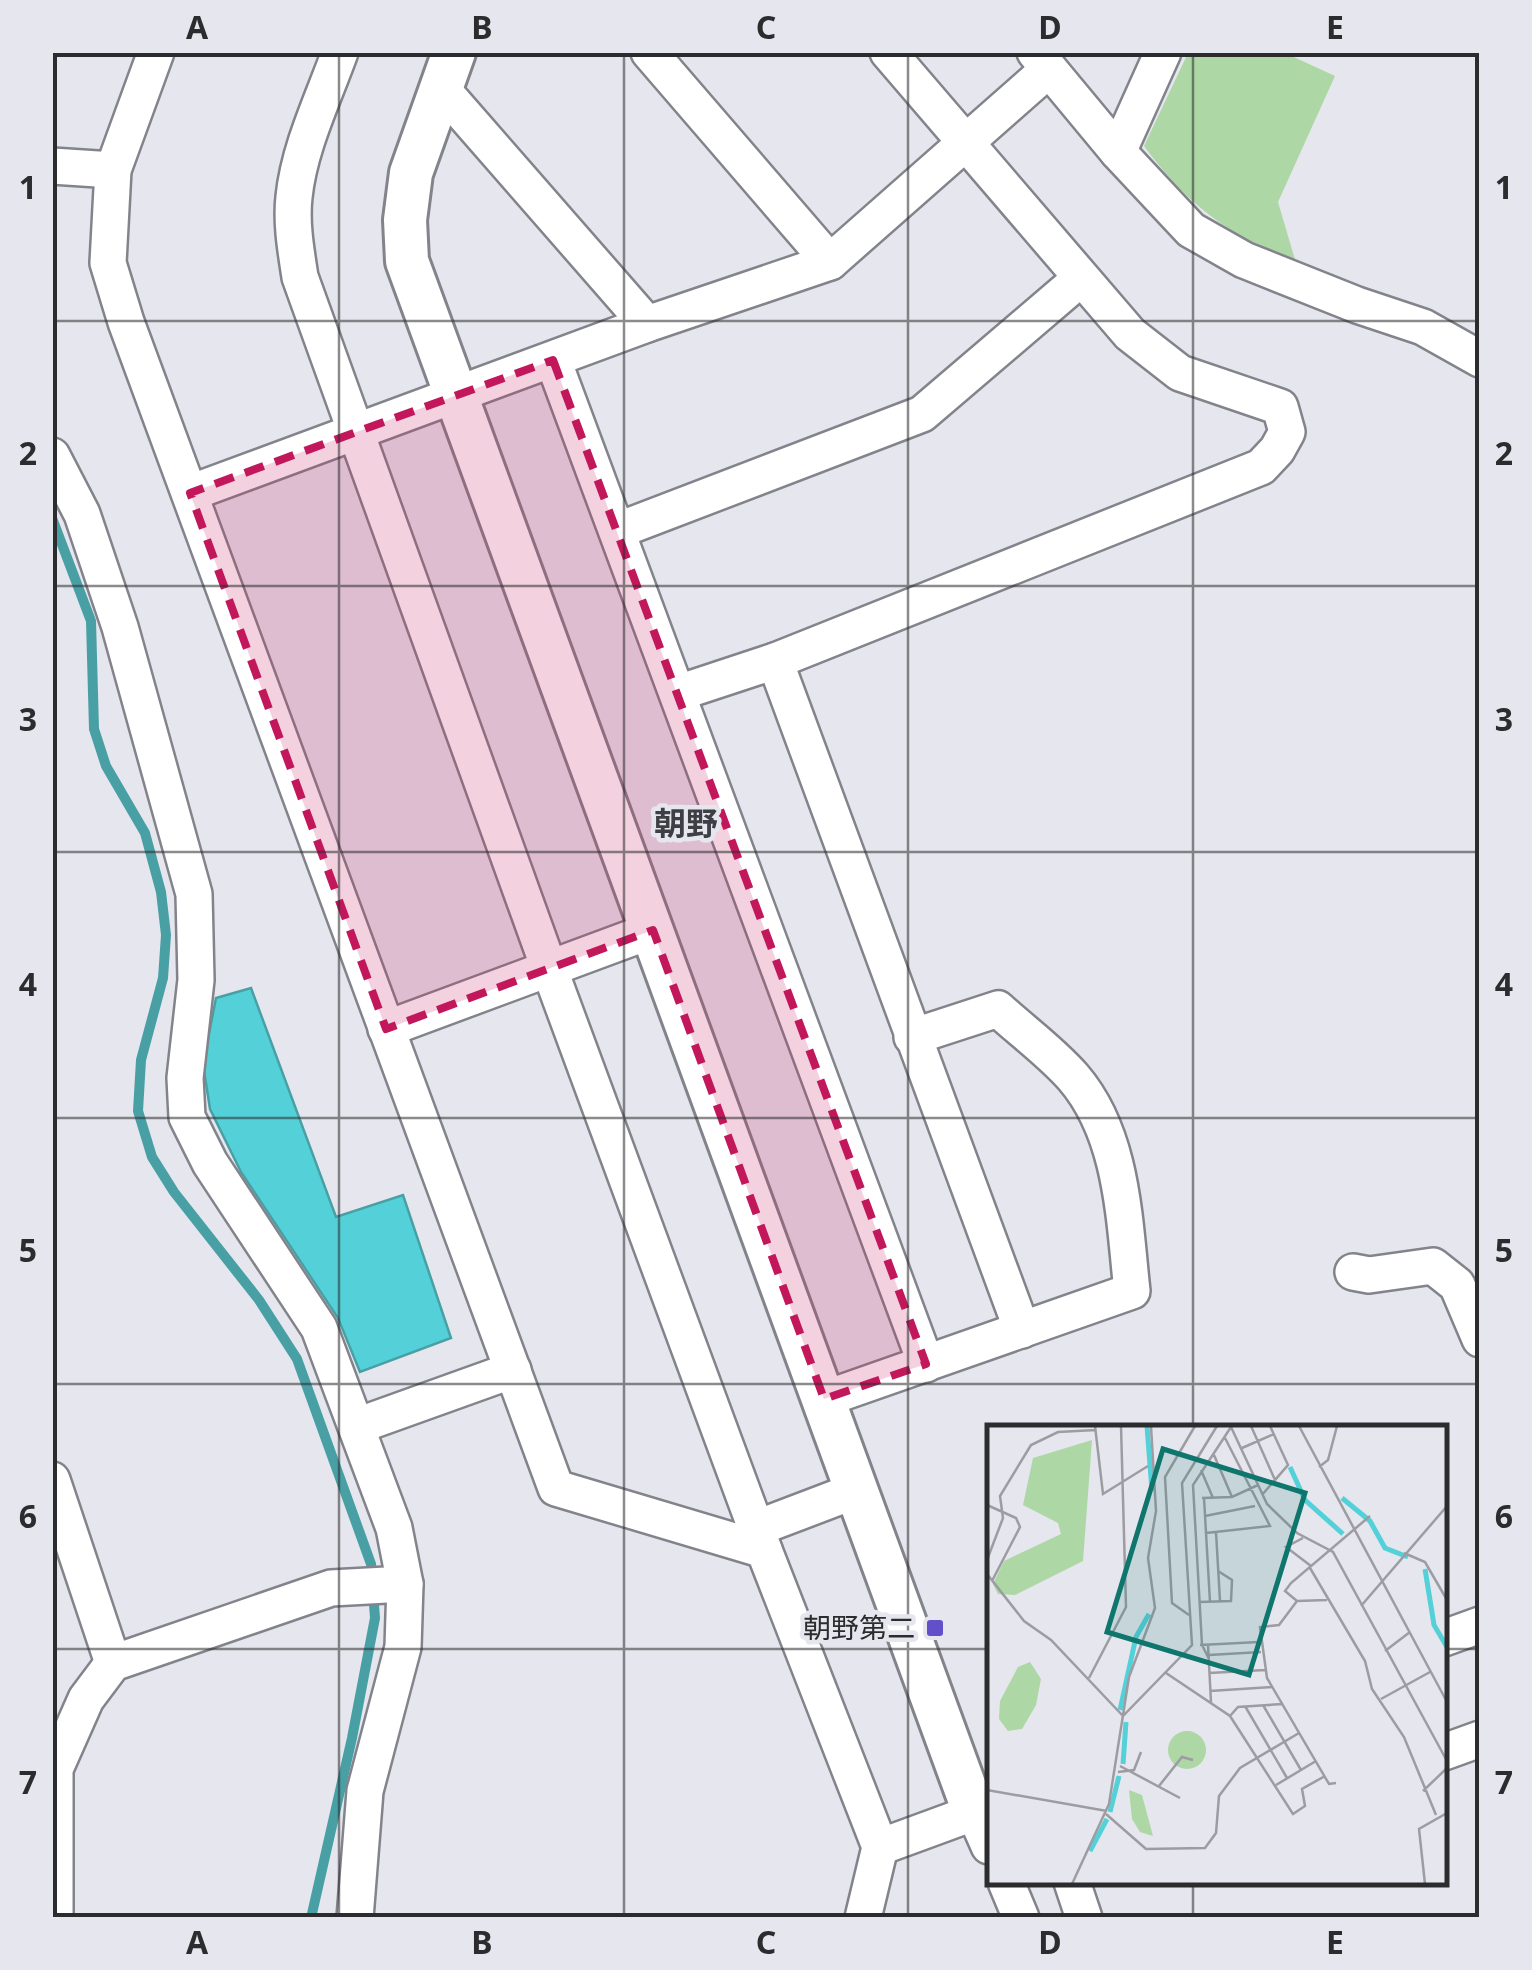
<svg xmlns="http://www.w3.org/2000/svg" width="1532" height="1970" viewBox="0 0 1532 1970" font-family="'Noto Sans','Noto Sans JP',sans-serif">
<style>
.green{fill:#add7a5}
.water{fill:#54d1d8;stroke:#48a0a5;stroke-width:2.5}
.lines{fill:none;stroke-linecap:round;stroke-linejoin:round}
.stream{stroke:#48a0a5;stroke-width:10}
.minor-casing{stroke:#83848b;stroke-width:40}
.tertiary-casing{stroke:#83848b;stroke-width:48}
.minor{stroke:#fff;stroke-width:35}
.tertiary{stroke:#fff;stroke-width:42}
.marked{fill:#c2185b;fill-opacity:0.2;stroke:#c2185b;stroke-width:8;stroke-dasharray:20 12;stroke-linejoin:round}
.grid{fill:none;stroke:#2c2c2f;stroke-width:2.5;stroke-opacity:0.55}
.poi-dot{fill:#6150c9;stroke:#e6e6ee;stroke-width:4}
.labels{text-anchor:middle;stroke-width:9;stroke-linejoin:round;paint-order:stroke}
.poi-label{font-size:28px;fill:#2c2c2f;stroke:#e6e6ee;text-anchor:end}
.quarter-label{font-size:32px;font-weight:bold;fill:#3e3e45;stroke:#e6e6ee}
.inset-river{fill:none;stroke:#54d1d8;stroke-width:5}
.inset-road{fill:none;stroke:#9c9ca2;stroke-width:2.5}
.view{fill:#0f766e;fill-opacity:0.15;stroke:#0f766e;stroke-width:5}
.inset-edge{fill:none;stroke:#2c2c2f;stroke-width:5}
.neatline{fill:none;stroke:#2c2c2f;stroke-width:4}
.grid-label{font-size:32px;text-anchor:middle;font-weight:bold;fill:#2c2c2f}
</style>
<rect width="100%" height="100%" fill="#e6e6ee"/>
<!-- green -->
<path class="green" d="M 1188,53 L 1285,53 L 1335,76 L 1278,202 L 1296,263 C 1226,232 1190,208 1144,146 Z"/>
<!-- water -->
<path class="water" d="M 251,988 L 336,1217 L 403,1195 L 451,1338 L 360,1372 L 338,1318 L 241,1172 L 210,1109 L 203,1064 L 216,998 Z"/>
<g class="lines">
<!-- stream -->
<path class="stream" d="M 52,518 L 91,621 L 94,729 L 106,766 L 145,833 L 161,892 L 166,935 L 163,978 L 141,1060 L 138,1111 L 152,1157 L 174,1192 L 259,1300 L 297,1359 L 371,1564 L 375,1618 L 352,1738 L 311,1918"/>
<!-- minor casing -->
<g class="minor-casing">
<g id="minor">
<path d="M 156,52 L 113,170 L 108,263 L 126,322 L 556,1488 L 764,1550"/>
<path d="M 340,52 C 323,99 299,148 294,197 C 291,223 296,251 300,277 L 549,968 L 764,1550 L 880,1847 L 863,1918"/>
<path d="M 649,52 L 830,262"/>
<path d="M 1035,52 L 1118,152 L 1191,230 L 1244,260 L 1357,305 L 1423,327 L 1480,359"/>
<path d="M 440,87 L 647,324"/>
<path d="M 1118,152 L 1163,52"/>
<path d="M 52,166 L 113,170"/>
<path d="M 553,360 L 926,1364"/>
<path d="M 52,456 L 82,514 L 120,627 L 194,894 L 196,980 L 185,1078 L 187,1117 L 210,1163 L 319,1328 L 394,1528 L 405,1584 L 403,1647 L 365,1791 L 355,1918"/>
<path d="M 190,493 L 647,324 L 830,262 L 1049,69"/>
<path d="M 619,530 L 922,414 L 1080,279"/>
<path d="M 775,661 L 1022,1330"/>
<path d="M 678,693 L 775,661 L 1261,467 L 1277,450 L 1287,432 L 1280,407 L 1180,373 L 1130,334 L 888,52"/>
<path d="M 386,1029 L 653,930"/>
<path d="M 1353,1272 L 1369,1275 L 1433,1266 L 1457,1285 L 1480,1339"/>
<path d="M 824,1399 L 1132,1291 C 1124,1219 1123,1135 1073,1077 C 1051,1052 1022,1031 998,1009 L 912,1037"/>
<path d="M 357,1426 L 513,1370"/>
<path d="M 52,1480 L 113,1663"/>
<path d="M 757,1528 L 857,1490"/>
<path d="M 1444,1638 L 1480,1625"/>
<path d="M 1444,1752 L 1480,1739"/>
<path d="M 974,1812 L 989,1846"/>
<path d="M 880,1847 L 989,1807"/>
<path d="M 1006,1882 L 1021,1918"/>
<path d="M 1072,1882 L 1084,1918"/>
<path d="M 55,1918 L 55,1769 L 86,1699 L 113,1663 L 331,1588 L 405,1584"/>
</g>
</g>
<!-- tertiary casing -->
<g class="tertiary-casing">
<path id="tertiary" d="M 454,52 L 411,173 L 405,220 L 407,261 L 974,1812"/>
</g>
<!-- minor -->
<use href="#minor" class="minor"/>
<!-- tertiary -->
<use href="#tertiary" class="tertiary"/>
</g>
<!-- marked area -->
<path class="marked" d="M 553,360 L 926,1364 L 824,1399 L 653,930 L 386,1029 L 190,493 Z"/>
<!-- grid -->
<path class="grid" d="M 339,52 L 339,1918M 624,52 L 624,1918M 908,52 L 908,1918M 1193,52 L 1193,1428M 52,321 L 1480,321M 52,586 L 1480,586M 52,852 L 1480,852M 52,1118 L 1480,1118M 52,1384 L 1480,1384M 52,1649 L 989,1649M 1444,1649 L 1480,1649M 1193,1882 L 1193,1918"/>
<!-- markers -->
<rect class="poi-dot" x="925" y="1618" width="20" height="20" rx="5"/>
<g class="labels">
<!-- poi labels -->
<g class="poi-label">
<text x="915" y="1638">朝野第二</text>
</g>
<!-- quarter labels -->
<g class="quarter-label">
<text x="686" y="835">朝野</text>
</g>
</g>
<!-- overview -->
<g transform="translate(987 1425)">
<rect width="460" height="460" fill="#e6e6ee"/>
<path d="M 105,15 L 96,136 L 28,170 L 11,169 L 6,159 L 17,136 L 74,109 L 71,98 L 36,80 L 46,33 ZM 43,237 L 54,254 L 49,280 L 35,304 L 21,306 L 12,294 L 13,276 L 31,242 ZM181 325a19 19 0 1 1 38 0a19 19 0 1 1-38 0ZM 142,365 L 155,370 L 166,411 L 153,407 L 145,394 Z" fill="#add7a5"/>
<path class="inset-river" d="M 160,1 L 165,66M 303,42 L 318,75 L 356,109M 355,73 L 383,96 L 398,123 L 421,132M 438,144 L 447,200 L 460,222M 133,285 L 149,212 L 162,189M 136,339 L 139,297M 123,387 L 132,351M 103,426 L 120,394"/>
<path class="inset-road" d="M 108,1 L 116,69 L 161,41M 264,1 L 288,55M 312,1 L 460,277M 244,2 L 280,79 L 310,108 L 346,127 L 460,336M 255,23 L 287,9M 227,30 L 245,72M 332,42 L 341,35 L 350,1M 214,45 L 226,73M 275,70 L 301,40 L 283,1M 215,73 L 245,72 L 271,60M 217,73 L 223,177M 0,80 L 29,93 L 33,102 L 5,156M 218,91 L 268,81M 229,107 L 233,176M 219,108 L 283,101 L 238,13M 316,113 L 299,122 L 324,141M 417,128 L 438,137 L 460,175M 0,135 L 16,93 L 13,71 L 44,20 L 71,7 L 109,5M 323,143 L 378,236 L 385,264 L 417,312 L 449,390M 0,149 L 37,196 L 64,215 L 136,291M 310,176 L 340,175M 212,177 L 244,176 L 245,155 L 231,146M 374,181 L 460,81M 202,190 L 185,178 L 178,52 L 208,1M 213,220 L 272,217M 221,220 L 224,277M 398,226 L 423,207M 222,230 L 274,227M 222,234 L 215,220 L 206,60 L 244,2M 179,248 L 243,291 L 306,389 L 318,381 L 315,364 L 338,351M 222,248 L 278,245M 102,253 L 139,182 L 134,1M 223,266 L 285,262M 394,274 L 443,247M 276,280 L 314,345M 258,281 L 300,353M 136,291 L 205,220 L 195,58 L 230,1M 243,291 L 251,282 L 296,279M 133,341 L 193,373M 131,347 L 147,345 L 154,327M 349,358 L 342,359 L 280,253 L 273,202 L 292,200 L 310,176 L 298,166 L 304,158 L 383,91M 289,360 L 329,336M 172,361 L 195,332 L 206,335M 0,365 L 120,386M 436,366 L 460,343M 119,389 L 159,424 L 218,423 L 229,408 L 232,371 L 253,343 L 312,308M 85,459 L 122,379 L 142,252 L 168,183 L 161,133 L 169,86 L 164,1M 438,459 L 432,404 L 460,388"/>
<path class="view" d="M 176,24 L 318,68 L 262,250 L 120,207 Z"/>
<rect width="460" height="460" class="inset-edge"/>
</g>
<!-- border -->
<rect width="1532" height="1970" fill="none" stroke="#e6e6ee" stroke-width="110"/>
<rect x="55" y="55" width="1422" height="1860" class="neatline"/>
<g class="grid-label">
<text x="197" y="39">A</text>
<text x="482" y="39">B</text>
<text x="766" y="39">C</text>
<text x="1050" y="39">D</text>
<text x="1335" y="39">E</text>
<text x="28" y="199">1</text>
<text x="1504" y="199">1</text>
<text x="28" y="465">2</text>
<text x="1504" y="465">2</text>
<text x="28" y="731">3</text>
<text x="1504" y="731">3</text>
<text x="28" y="996">4</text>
<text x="1504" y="996">4</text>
<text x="28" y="1262">5</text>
<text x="1504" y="1262">5</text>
<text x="28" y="1528">6</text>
<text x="1504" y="1528">6</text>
<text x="28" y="1794">7</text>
<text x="1504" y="1794">7</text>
<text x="197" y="1954">A</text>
<text x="482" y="1954">B</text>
<text x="766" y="1954">C</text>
<text x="1050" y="1954">D</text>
<text x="1335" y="1954">E</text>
</g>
</svg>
